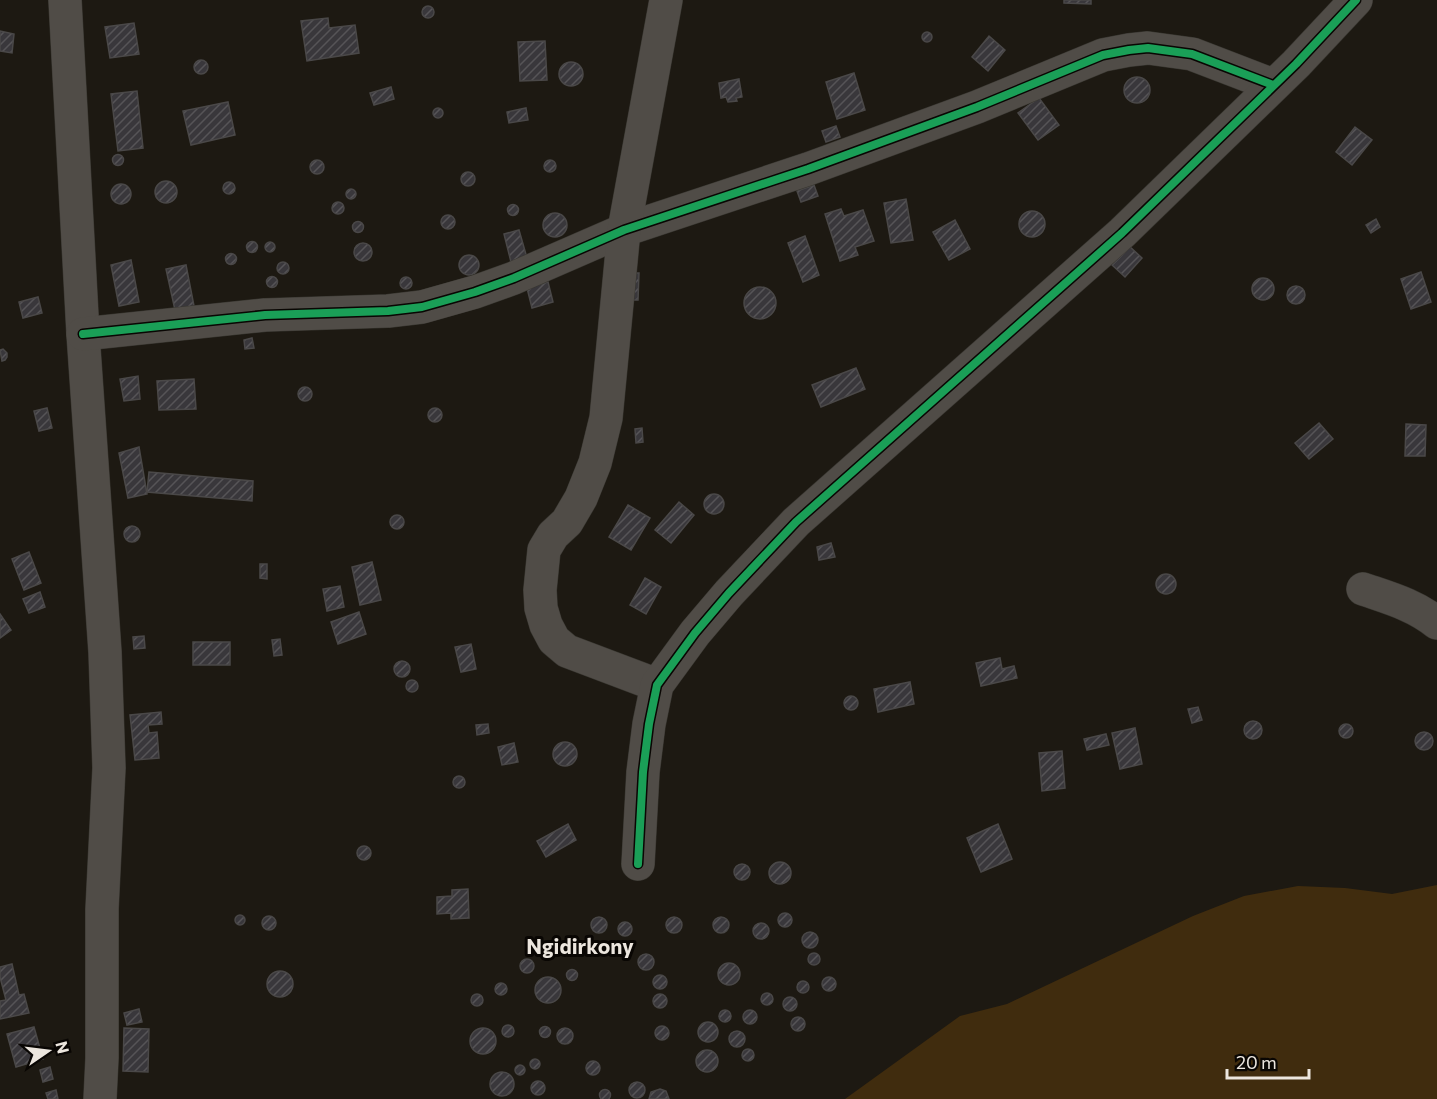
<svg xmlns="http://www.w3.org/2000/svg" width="1437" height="1099" viewBox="0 0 1437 1099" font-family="Commissioner,sans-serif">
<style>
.grass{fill:#402c0e}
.building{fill:url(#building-hatch);stroke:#4a4848;stroke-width:1.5}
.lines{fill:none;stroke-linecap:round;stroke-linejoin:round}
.minor-casing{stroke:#383630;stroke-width:34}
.minor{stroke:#504c47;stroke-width:33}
.cycleway-casing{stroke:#090603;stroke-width:11}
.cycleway{stroke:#1a9f57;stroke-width:8}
.labels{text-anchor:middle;stroke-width:6;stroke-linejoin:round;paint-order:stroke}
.quarter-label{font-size:21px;font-weight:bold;fill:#ece6de;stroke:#090603}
</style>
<defs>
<pattern id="building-hatch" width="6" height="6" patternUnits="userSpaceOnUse" patternTransform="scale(1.5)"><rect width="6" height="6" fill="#39373b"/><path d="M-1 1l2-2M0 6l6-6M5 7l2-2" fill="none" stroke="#565457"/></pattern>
</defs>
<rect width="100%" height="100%" fill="#1d1912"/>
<!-- grass -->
<path class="grass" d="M 1437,885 L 1437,1099 L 845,1099 L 960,1016 L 1007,1004 L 1193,916 L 1244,896 L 1298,886 L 1345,888 L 1392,894 Z"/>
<!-- building -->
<g class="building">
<path d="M 1064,0 L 1091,0 L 1091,4 L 1064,3 Z"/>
<circle cx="428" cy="12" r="6"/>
<path d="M 328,18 L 329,28 L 355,25 L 359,53 L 307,61 L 301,21 Z"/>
<path d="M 134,23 L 139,54 L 110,58 L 105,27 Z"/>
<path d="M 0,31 L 14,34 L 12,53 L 0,51 Z"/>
<circle cx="927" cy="37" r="5"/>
<path d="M 989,36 L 1005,50 L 988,71 L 972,57 Z"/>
<path d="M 545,41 L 547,80 L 520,81 L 518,42 Z"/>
<circle cx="201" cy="67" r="7"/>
<circle cx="571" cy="74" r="12"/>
<path d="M 854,73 L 865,110 L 837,119 L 826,82 Z"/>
<circle cx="1137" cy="90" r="13"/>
<path d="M 739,79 L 742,97 L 736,98 L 737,101 L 728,102 L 726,97 L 721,98 L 719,83 Z"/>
<path d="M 391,87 L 394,99 L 374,105 L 370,93 Z"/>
<path d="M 137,91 L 143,148 L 118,151 L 111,94 Z"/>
<path d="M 1039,98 L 1059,125 L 1038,140 L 1018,113 Z"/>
<path d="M 228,102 L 235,135 L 191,145 L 183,111 Z"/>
<path d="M 526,108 L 528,120 L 509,123 L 507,112 Z"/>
<circle cx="438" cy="113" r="5"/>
<path d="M 836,126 L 840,137 L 826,142 L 822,131 Z"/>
<path d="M 1355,127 L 1372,140 L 1352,165 L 1336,152 Z"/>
<circle cx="118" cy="160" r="5.5"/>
<circle cx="317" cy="167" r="7"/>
<circle cx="550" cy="166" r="6"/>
<circle cx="468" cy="179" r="7"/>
<circle cx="166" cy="192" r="11"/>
<circle cx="229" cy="188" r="6"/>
<circle cx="121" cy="194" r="10"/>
<path d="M 814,185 L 818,196 L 801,202 L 797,191 Z"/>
<circle cx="351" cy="194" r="5"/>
<path d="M 906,199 L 913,240 L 891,243 L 884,203 Z"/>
<circle cx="338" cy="208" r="6"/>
<circle cx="513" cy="210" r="5.5"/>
<path d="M 841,209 L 844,216 L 863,210 L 874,241 L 855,247 L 858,255 L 840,261 L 825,214 Z"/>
<circle cx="1032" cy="224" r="13"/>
<circle cx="555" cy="225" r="12"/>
<circle cx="448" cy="222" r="7"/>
<path d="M 1376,219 L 1380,227 L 1371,233 L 1366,225 Z"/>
<path d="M 955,220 L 970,249 L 949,260 L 933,232 Z"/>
<circle cx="358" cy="227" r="5.5"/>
<path d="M 519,230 L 527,258 L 511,262 L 504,234 Z"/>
<path d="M 805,236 L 819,275 L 803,282 L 788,243 Z"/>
<circle cx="252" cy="247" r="5.5"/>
<circle cx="270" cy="247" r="5"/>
<circle cx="363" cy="252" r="9"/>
<path d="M 1128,245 L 1142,258 L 1125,277 L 1112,265 Z"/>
<circle cx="231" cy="259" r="5.5"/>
<circle cx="469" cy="265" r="10"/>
<path d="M 131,260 L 139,302 L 119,306 L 111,265 Z"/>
<circle cx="283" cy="268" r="6"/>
<path d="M 186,265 L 194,306 L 175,310 L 166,269 Z"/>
<path d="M 1421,272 L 1431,302 L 1411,309 L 1401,279 Z"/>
<path d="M 625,273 L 639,273 L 638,300 L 625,300 Z"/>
<circle cx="272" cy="282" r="5.5"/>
<circle cx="406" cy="283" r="6"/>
<circle cx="1263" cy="289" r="11"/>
<path d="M 548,282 L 553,302 L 532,308 L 527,288 Z"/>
<circle cx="1296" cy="295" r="9"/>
<circle cx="760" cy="303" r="16"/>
<path d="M 38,297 L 42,313 L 23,318 L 19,302 Z"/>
<path d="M 252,338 L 254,348 L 245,349 L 244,340 Z"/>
<path d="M 3,349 L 7,353 L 7,357 L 5,360 L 2,361 L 0,350 Z"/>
<path d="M 856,368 L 865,389 L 821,407 L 812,385 Z"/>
<path d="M 138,376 L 140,399 L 124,401 L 120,379 Z"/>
<path d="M 194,379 L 196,409 L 159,410 L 157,381 Z"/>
<circle cx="305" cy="394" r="7"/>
<circle cx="435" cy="415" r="7"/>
<path d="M 47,408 L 52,428 L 39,431 L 34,411 Z"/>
<path d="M 1319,423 L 1333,439 L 1309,459 L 1295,443 Z"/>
<path d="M 1406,424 L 1426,425 L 1425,456 L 1405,456 Z"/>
<path d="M 642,428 L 643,442 L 636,443 L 635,429 Z"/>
<path d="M 139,447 L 147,494 L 128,498 L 119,453 Z"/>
<path d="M 149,472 L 253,481 L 252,501 L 147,492 Z"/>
<circle cx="714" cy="504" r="10"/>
<path d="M 679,502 L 694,515 L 671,543 L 655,530 Z"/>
<path d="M 628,505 L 650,518 L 631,550 L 609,537 Z"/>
<circle cx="397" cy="522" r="7"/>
<circle cx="132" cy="534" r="8"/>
<path d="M 831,543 L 835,557 L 819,560 L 817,547 Z"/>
<path d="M 29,552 L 41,583 L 24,590 L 12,559 Z"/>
<path d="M 372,562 L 381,600 L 360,605 L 352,567 Z"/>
<path d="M 260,564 L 267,564 L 267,579 L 260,578 Z"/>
<circle cx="1166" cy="584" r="10"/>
<path d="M 645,578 L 661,587 L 646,614 L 630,605 Z"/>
<path d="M 340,586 L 344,607 L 327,611 L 323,589 Z"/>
<path d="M 40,592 L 45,607 L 29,613 L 23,599 Z"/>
<path d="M 359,612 L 366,634 L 338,644 L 331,622 Z"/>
<path d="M 0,614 L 11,630 L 0,638 Z"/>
<path d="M 144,636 L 145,648 L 134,649 L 133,637 Z"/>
<path d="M 280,639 L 282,655 L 274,656 L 272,640 Z"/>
<rect x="193" y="642" width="37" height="23"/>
<path d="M 471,644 L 476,669 L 461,672 L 455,647 Z"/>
<path d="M 1000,658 L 1002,669 L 1014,666 L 1017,678 L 981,686 L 976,663 Z"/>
<circle cx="402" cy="669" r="8"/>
<circle cx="412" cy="686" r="6"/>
<path d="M 910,682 L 914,704 L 878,712 L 874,689 Z"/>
<circle cx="851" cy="703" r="7"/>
<path d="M 1198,707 L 1202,720 L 1192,723 L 1188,709 Z"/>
<path d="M 161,712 L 162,724 L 148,725 L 149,733 L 157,732 L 159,758 L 135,760 L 130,715 Z"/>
<circle cx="1253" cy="730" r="9"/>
<circle cx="1346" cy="731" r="7"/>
<path d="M 488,724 L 489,733 L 477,735 L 476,725 Z"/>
<path d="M 1135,728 L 1142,764 L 1120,769 L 1112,733 Z"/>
<circle cx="1424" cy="741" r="9"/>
<path d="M 1106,734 L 1109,745 L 1087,750 L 1084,739 Z"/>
<circle cx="565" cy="754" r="12"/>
<path d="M 514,743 L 518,762 L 502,765 L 498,747 Z"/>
<path d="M 1062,751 L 1065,788 L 1042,791 L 1039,753 Z"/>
<circle cx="459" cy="782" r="6"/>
<path d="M 568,824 L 576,840 L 546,857 L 537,841 Z"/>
<path d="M 998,824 L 1012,859 L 981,872 L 967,838 Z"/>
<circle cx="364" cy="853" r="7"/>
<circle cx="780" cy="873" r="11"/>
<circle cx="742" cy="872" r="8"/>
<path d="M 468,889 L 469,918 L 451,919 L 451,913 L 437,914 L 437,897 L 452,896 L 452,890 Z"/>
<circle cx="785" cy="920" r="7"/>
<circle cx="240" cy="920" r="5"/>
<circle cx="269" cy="923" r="7"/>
<circle cx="599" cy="925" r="8"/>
<circle cx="721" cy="925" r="8"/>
<circle cx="674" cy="925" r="8"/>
<circle cx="625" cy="929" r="7"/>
<circle cx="761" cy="931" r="8"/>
<circle cx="810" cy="940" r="8"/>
<circle cx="814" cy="959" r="6"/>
<circle cx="646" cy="962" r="8"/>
<circle cx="527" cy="966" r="7"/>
<circle cx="729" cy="974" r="11"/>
<path d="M 12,964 L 19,995 L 24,994 L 29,1013 L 0,1019 L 0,1001 L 6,1000 L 0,977 L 0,967 Z"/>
<circle cx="572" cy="975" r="5.5"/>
<circle cx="280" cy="984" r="13"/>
<circle cx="660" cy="982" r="7"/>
<circle cx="548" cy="990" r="13"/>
<circle cx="829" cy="984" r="7"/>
<circle cx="803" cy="987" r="6"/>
<circle cx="501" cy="989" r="6"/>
<circle cx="767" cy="999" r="6"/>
<circle cx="477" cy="1000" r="6"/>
<circle cx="660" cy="1001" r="7"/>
<circle cx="790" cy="1004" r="7"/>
<path d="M 139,1009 L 142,1022 L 127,1025 L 124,1013 Z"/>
<circle cx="725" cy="1016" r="6"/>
<circle cx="750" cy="1017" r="7"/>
<circle cx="798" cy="1024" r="7"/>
<circle cx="708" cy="1032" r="10"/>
<circle cx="508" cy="1031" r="6"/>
<circle cx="662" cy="1033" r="7"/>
<circle cx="545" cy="1032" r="5.5"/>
<path d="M 34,1027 L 43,1059 L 16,1067 L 7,1034 Z"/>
<circle cx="483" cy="1041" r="13"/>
<path d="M 124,1028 L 149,1029 L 148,1072 L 123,1071 Z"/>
<circle cx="565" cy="1036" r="8"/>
<circle cx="737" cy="1039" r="8"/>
<circle cx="748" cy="1055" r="6"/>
<circle cx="707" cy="1061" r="11"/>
<circle cx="535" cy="1064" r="5"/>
<circle cx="593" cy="1068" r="7"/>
<circle cx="520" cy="1070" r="5"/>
<path d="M 50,1067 L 53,1079 L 43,1082 L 40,1070 Z"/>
<circle cx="502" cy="1084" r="12"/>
<circle cx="538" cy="1088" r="7"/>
<circle cx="637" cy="1090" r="8"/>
<path d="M 660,1089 L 666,1091 L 669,1099 L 649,1099 L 651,1092 Z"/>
<circle cx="605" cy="1095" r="5.5"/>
<path d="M 56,1090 L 58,1099 L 48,1099 L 46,1093 Z"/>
</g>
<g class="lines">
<!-- minor casing -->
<g class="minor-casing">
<g id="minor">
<path d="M 65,0 L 83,334 L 105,652 L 109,768 L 102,909 L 102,1058 L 100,1099"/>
<path d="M 83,334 L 265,315 L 388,311 L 422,307 L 475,292 L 514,278 L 624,230 L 808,169 L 977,107 L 1103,55 L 1129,50 L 1148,48 L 1192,54 L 1273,85"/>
<path d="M 1363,589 C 1389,598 1415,605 1437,623"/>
<path d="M 657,685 L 567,651 L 554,640 L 546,625 L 541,608 L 540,590 L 544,550 L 553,535 L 567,522 L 581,498 L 595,463 L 606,418 L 624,230 L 666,0"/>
<path d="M 638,864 L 643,772 L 649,724 L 657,685 L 695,633 L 729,593 L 796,522 L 1122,233 L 1296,64 L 1356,0"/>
</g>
</g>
<!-- minor -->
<use href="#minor" class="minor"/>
<!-- cycleway casing -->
<g class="cycleway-casing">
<g id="cycleway">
<path d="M 83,334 L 265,315 L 388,311 L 422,307 L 475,292 L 514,278 L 624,230 L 808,169 L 977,107 L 1103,55 L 1129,50 L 1148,48 L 1192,54 L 1273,85"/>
<path d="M 638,864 L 643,772 L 649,724 L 657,685 L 695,633 L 729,593 L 796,522 L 1122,233 L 1296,64 L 1356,0"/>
</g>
</g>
<!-- cycleway -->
<use href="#cycleway" class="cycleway"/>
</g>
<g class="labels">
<!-- quarter labels -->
<g class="quarter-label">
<text x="580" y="954">Ngidirkony</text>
</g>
</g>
<!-- north arrow -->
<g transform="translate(48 1051) rotate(76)" stroke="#090603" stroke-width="4.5" paint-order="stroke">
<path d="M0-4.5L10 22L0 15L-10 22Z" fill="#ece6de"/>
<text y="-9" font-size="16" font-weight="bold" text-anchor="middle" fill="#ece6de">N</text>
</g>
<!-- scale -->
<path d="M1227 1069v9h82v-9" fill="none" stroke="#ece6de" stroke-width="3"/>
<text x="1236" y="1069" font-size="18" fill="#ece6de" stroke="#090603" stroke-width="4.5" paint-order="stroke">20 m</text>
</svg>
